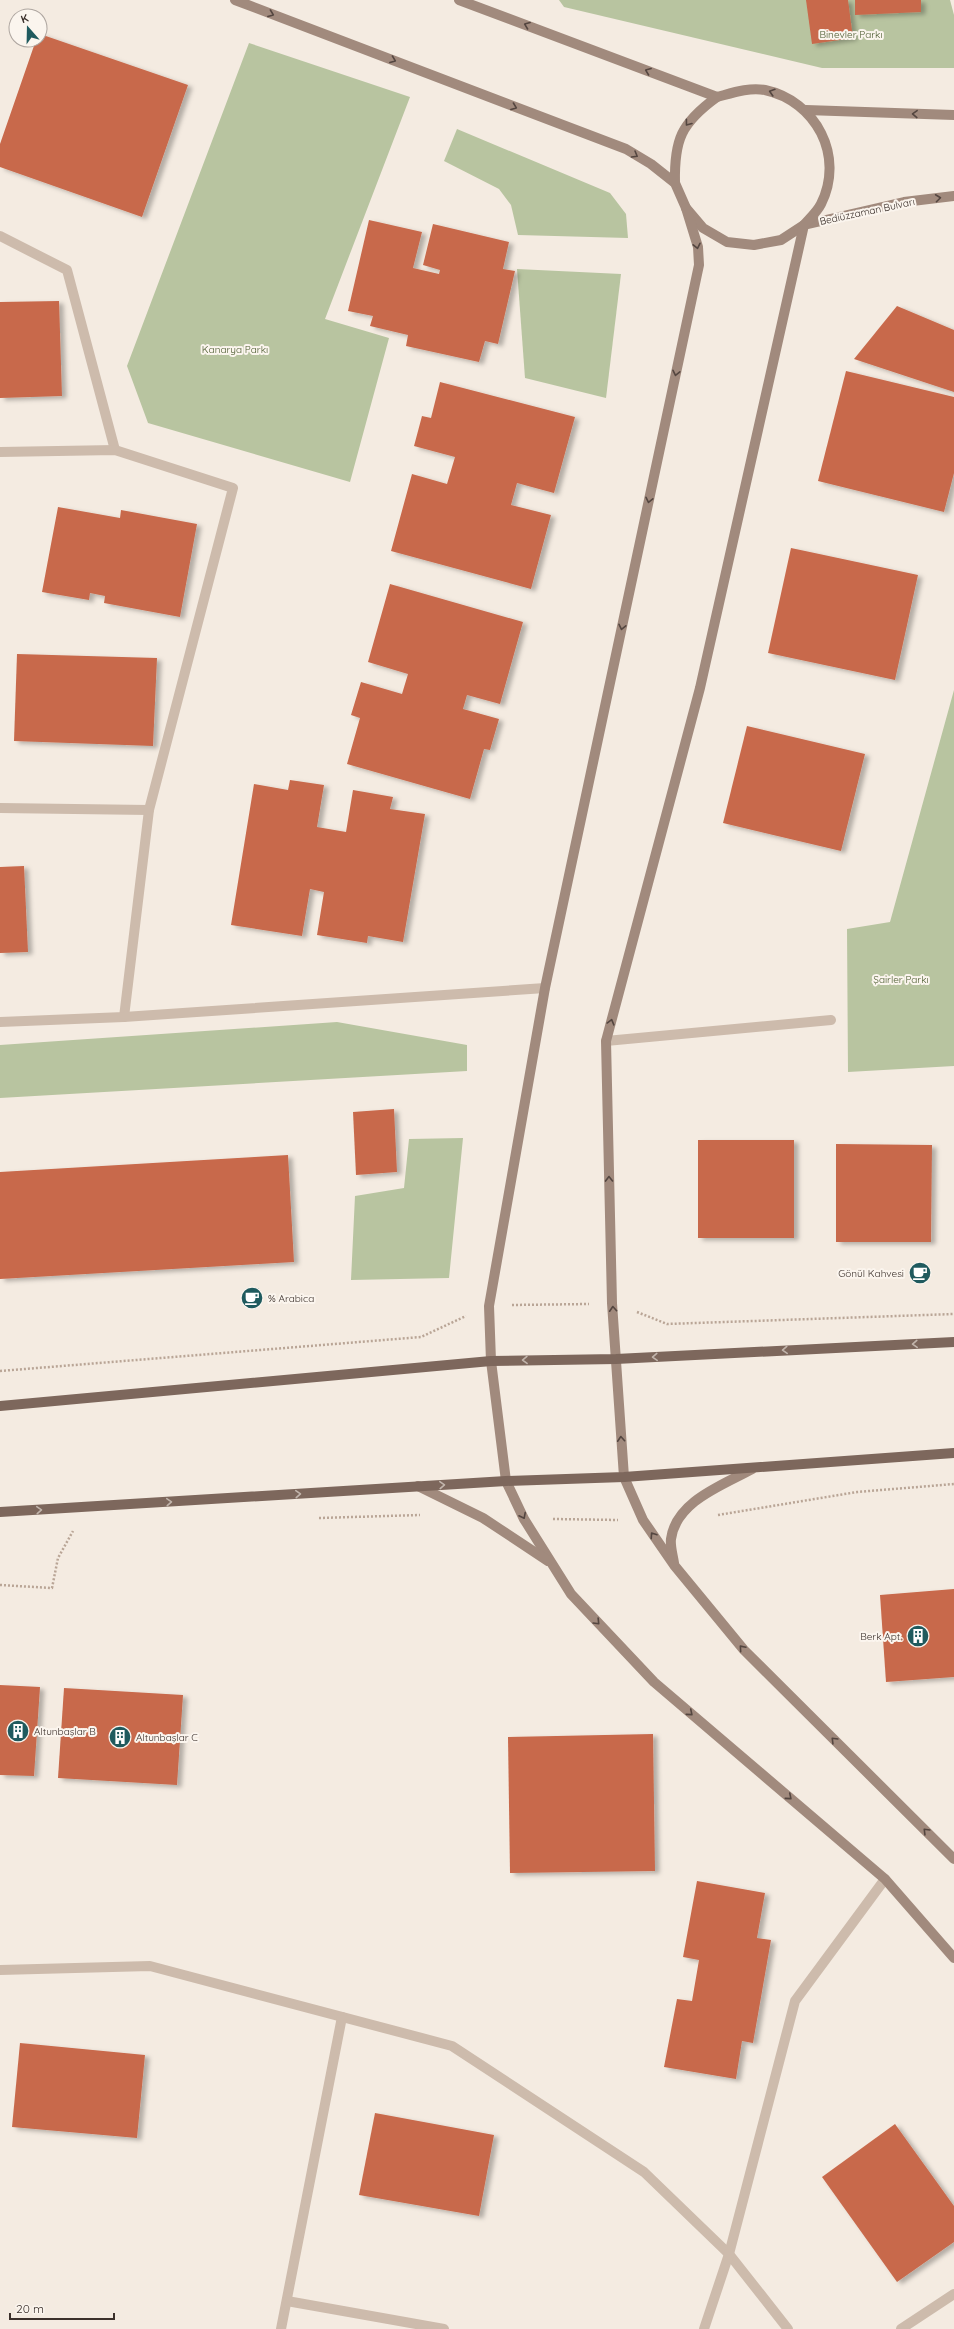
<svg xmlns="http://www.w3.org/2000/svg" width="954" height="2329" viewBox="0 0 954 2329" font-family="Quicksand,sans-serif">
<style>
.green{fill:#b8c4a0}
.building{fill:#c8694b;filter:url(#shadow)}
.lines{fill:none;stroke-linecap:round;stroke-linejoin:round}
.path{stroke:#b9a596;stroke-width:2.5;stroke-dasharray:2 2;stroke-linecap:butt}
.lane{stroke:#cdbbac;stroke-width:10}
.street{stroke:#cdbbac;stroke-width:10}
.secondary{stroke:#a18a7d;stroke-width:10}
.primary{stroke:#7d675c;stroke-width:10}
.oneway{stroke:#544640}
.oneway2{stroke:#c2b5ac}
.labels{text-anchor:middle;stroke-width:4;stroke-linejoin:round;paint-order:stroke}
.park-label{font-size:10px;fill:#4a5a2e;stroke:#fbf5ee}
.street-label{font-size:10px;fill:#3b302b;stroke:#fbf5ee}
.poi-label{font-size:10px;fill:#3b302b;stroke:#fbf5ee;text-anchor:start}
</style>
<defs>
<filter id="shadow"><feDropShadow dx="4.5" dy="2.5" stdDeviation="2" flood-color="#0004"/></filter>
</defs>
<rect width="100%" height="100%" fill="#f4ebe1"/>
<!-- green -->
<g class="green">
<path d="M 559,0 L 950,0 L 954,15 L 954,68 L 822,68 L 564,7 Z"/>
<path d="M 249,43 L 410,97 L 325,319 L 389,338 L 350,482 L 148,423 L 127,366 Z"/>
<path d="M 457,129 L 610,193 L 626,214 L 628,238 L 518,235 L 511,205 L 499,189 L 444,161 Z"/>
<path d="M 517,269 L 621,274 L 606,398 L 525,378 Z"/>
<path d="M 954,690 L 954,1066 L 848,1072 L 847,929 L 890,922 Z"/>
<path d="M 337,1022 L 467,1045 L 467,1071 L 0,1098 L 0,1045 Z"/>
<path d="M 463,1138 L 449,1278 L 351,1280 L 355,1196 L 404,1188 L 409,1139 Z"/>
</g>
<!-- building -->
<g class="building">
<path d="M 806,0 L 848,0 L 853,38 L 812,44 Z"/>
<path d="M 855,0 L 921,0 L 921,12 L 855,15 Z"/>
<path d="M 40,34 L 188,85 L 142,217 L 0,167 L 0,144 L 36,40 L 40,40 Z"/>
<path d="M 369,220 L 422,232 L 413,268 L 439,274 L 440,270 L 423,265 L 433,224 L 509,242 L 503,269 L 515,271 L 498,344 L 485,341 L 479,362 L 406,346 L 408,335 L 370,326 L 373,316 L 348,311 Z"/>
<path d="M 59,301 L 62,396 L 0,398 L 0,302 Z"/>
<path d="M 897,306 L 954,330 L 954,392 L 854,359 Z"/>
<path d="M 846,371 L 954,397 L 954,473 L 944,512 L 818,481 Z"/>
<path d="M 440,382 L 575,417 L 554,493 L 517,483 L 511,505 L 551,515 L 531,589 L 391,551 L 412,474 L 447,484 L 455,457 L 414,446 L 422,416 L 431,418 Z"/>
<path d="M 58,507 L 120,518 L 121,510 L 197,524 L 180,617 L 104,603 L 105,596 L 90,593 L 89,600 L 42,592 Z"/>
<path d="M 791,548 L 918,575 L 895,680 L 768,653 Z"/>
<path d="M 390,584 L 523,622 L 500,704 L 467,695 L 463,709 L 499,719 L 490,750 L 484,749 L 470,799 L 347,764 L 360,718 L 351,715 L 361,682 L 402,694 L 408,674 L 368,662 Z"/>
<path d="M 17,654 L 157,658 L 153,746 L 14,741 Z"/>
<path d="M 747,726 L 865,754 L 841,851 L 723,823 Z"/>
<path d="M 290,780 L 324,785 L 317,827 L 346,832 L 353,790 L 393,797 L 390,809 L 425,814 L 403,942 L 368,936 L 367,943 L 317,935 L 324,892 L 310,889 L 302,936 L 231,925 L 254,784 L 288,790 Z"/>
<path d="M 24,866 L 28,952 L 0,953 L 0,867 Z"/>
<path d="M 394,1109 L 397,1172 L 356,1175 L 353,1112 Z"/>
<rect x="698" y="1140" width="96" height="98"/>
<path d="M 836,1144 L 932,1145 L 931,1242 L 836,1242 Z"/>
<path d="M 288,1155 L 294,1262 L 0,1279 L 0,1172 Z"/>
<path d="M 954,1589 L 954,1677 L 886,1682 L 880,1595 Z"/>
<path d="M 0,1685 L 40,1687 L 34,1776 L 0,1775 Z"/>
<path d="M 64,1688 L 183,1695 L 177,1785 L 58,1778 Z"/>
<path d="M 653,1734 L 655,1871 L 510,1873 L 508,1737 Z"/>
<path d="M 697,1881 L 765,1893 L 757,1938 L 771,1940 L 753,2043 L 742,2041 L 736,2079 L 664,2067 L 677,1999 L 692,2001 L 699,1960 L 683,1957 Z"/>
<path d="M 20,2043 L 145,2055 L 137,2138 L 12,2127 Z"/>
<path d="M 375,2113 L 494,2135 L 479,2216 L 359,2195 Z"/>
<path d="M 895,2124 L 954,2206 L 954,2242 L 897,2282 L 822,2177 Z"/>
</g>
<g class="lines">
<!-- path -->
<g class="path">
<path d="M 512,1305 L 589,1304"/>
<path d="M 637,1312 L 667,1324 L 954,1314"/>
<path d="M 0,1371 L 421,1337 L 466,1316"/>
<path d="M 718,1515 L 857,1492 L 954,1484"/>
<path d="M 319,1518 L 420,1515"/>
<path d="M 553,1519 L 618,1520"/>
<path d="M 0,1585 L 52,1588 L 58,1558 L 73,1531"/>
</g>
<!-- lane -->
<path class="lane" d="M 606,1041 L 831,1020"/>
<!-- street -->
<g class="street">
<path d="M 0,236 L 67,270 L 115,450"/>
<path d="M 0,452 L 115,450 L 233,488 L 149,810 L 124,1017"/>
<path d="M 0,808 L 149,810"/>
<path d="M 0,1022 L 124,1017 L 545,988"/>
<path d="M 0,1970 L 150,1966 L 452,2046 L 644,2172 L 729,2254 L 788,2329"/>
<path d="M 287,2301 L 444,2329"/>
<path d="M 281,2329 L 342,2017"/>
<path d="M 704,2329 L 729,2254 L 795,2001 L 885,1879"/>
<path d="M 901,2329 L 954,2294"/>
</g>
<!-- secondary -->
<g class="secondary">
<path d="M 235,0 L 626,149 L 651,164 L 675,183 L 686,208 L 703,228 L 727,242 L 754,245 L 781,240 L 804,225 L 904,202 L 954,196"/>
<path d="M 459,0 L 717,97 C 732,93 749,87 765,90 C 816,101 845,156 821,204 C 817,212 809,219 804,225 L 700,688 L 606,1041 L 612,1303 L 624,1477 L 643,1520 L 674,1565 L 744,1650 L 954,1859"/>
<path d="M 806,110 L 954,115"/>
<path d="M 675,183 C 674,140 681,123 717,97"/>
<path d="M 686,208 L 698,247 L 699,265 L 545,988 L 489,1306 L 491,1361 L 506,1481 L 524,1519 L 571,1594 L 654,1682 L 885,1879 L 954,1958"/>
<path d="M 418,1486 L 483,1518 L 548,1561"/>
<path d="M 674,1563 C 673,1556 670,1546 671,1539 C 676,1501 723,1485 752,1469"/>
</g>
<!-- primary -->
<g class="primary">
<path d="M 0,1406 L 491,1361 L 616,1359 L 954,1342"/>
<path d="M 0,1512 L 506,1481 L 624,1477 L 954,1453"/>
</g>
</g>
<!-- one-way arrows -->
<defs><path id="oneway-chevron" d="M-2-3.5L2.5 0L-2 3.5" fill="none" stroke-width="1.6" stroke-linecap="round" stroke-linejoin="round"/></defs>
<g class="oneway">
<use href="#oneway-chevron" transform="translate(271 14) rotate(21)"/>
<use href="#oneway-chevron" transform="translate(527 25) rotate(-159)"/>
<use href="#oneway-chevron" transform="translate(393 60) rotate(21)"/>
<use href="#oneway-chevron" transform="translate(648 71) rotate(-159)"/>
<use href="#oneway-chevron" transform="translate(772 92) rotate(-163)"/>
<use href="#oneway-chevron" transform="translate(514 107) rotate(21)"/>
<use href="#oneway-chevron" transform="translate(915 114) rotate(-178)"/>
<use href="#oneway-chevron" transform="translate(688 123) rotate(127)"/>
<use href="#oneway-chevron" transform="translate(635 155) rotate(30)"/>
<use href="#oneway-chevron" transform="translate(938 198) rotate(-7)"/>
<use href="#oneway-chevron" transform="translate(697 246) rotate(78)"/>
<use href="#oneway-chevron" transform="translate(676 373) rotate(102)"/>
<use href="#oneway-chevron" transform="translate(649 500) rotate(102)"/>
<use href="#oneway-chevron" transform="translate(622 627) rotate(102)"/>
<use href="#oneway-chevron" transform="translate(611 1022) rotate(-75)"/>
<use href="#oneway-chevron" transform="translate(609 1179) rotate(-91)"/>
<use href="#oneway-chevron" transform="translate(613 1309) rotate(-94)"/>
<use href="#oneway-chevron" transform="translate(621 1439) rotate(-94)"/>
<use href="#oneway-chevron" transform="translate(523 1516) rotate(63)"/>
<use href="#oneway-chevron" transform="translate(653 1535) rotate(-124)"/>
<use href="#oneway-chevron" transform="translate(597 1622) rotate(46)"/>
<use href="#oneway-chevron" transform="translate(742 1648) rotate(-131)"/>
<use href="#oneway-chevron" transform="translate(690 1713) rotate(40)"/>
<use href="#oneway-chevron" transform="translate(834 1740) rotate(-135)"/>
<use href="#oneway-chevron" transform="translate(789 1797) rotate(40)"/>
<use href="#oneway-chevron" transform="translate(926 1831) rotate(-135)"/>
</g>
<g class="oneway2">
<use href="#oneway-chevron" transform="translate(915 1344) rotate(177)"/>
<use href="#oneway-chevron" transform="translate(785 1350) rotate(177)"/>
<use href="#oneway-chevron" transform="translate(655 1357) rotate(177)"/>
<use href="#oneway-chevron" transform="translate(525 1360) rotate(179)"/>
<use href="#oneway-chevron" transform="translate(442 1485) rotate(-3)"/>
<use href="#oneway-chevron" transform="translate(298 1494) rotate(-4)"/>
<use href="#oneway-chevron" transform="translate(169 1502) rotate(-4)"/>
<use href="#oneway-chevron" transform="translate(39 1510) rotate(-4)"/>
</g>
<!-- icons -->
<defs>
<g id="cafe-disc" transform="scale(1.15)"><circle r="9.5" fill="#1f5a5e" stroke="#fbf5ee"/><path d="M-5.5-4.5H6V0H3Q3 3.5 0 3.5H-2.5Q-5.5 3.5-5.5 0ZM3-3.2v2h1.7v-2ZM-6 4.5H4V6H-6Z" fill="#fff"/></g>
<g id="building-disc" transform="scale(1.15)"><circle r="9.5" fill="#1f5a5e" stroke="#fbf5ee"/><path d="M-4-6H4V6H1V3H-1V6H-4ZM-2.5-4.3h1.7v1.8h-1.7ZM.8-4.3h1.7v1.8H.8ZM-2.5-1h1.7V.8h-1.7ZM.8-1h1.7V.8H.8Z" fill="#fff"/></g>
</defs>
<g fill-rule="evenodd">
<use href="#cafe-disc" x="920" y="1273"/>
<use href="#cafe-disc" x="252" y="1298"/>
<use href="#building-disc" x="918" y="1636"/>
<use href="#building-disc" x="18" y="1731"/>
<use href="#building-disc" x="120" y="1737"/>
</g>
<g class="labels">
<!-- park labels -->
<g class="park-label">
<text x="851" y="38">Binevler Parkı</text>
<text x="235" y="353">Kanarya Parkı</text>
<text x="901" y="983">Şairler Parkı</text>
</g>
<!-- street labels -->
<g class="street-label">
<text transform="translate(867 211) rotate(-12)" y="4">Bediüzzaman Bulvarı</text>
</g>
<!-- poi labels -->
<g class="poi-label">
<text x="904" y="1277" text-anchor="end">Gönül Kahvesi</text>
<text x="268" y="1302">% Arabica</text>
<text x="902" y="1640" text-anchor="end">Berk Apt.</text>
<text x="34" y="1735">Altunbaşlar B</text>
<text x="136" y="1741">Altunbaşlar C</text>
</g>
</g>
<!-- north arrow -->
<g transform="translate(28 28) rotate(340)"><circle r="19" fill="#fbf5ee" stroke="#aea6a0"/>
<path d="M0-3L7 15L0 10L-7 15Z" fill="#1f5a5e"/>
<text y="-6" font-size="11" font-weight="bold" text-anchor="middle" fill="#3b302b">K</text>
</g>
<!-- scale -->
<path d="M10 2313v6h104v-6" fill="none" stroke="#3b302b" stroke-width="2"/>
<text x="16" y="2313" font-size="12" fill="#3b302b" stroke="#fbf5ee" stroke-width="3" paint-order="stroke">20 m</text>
</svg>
